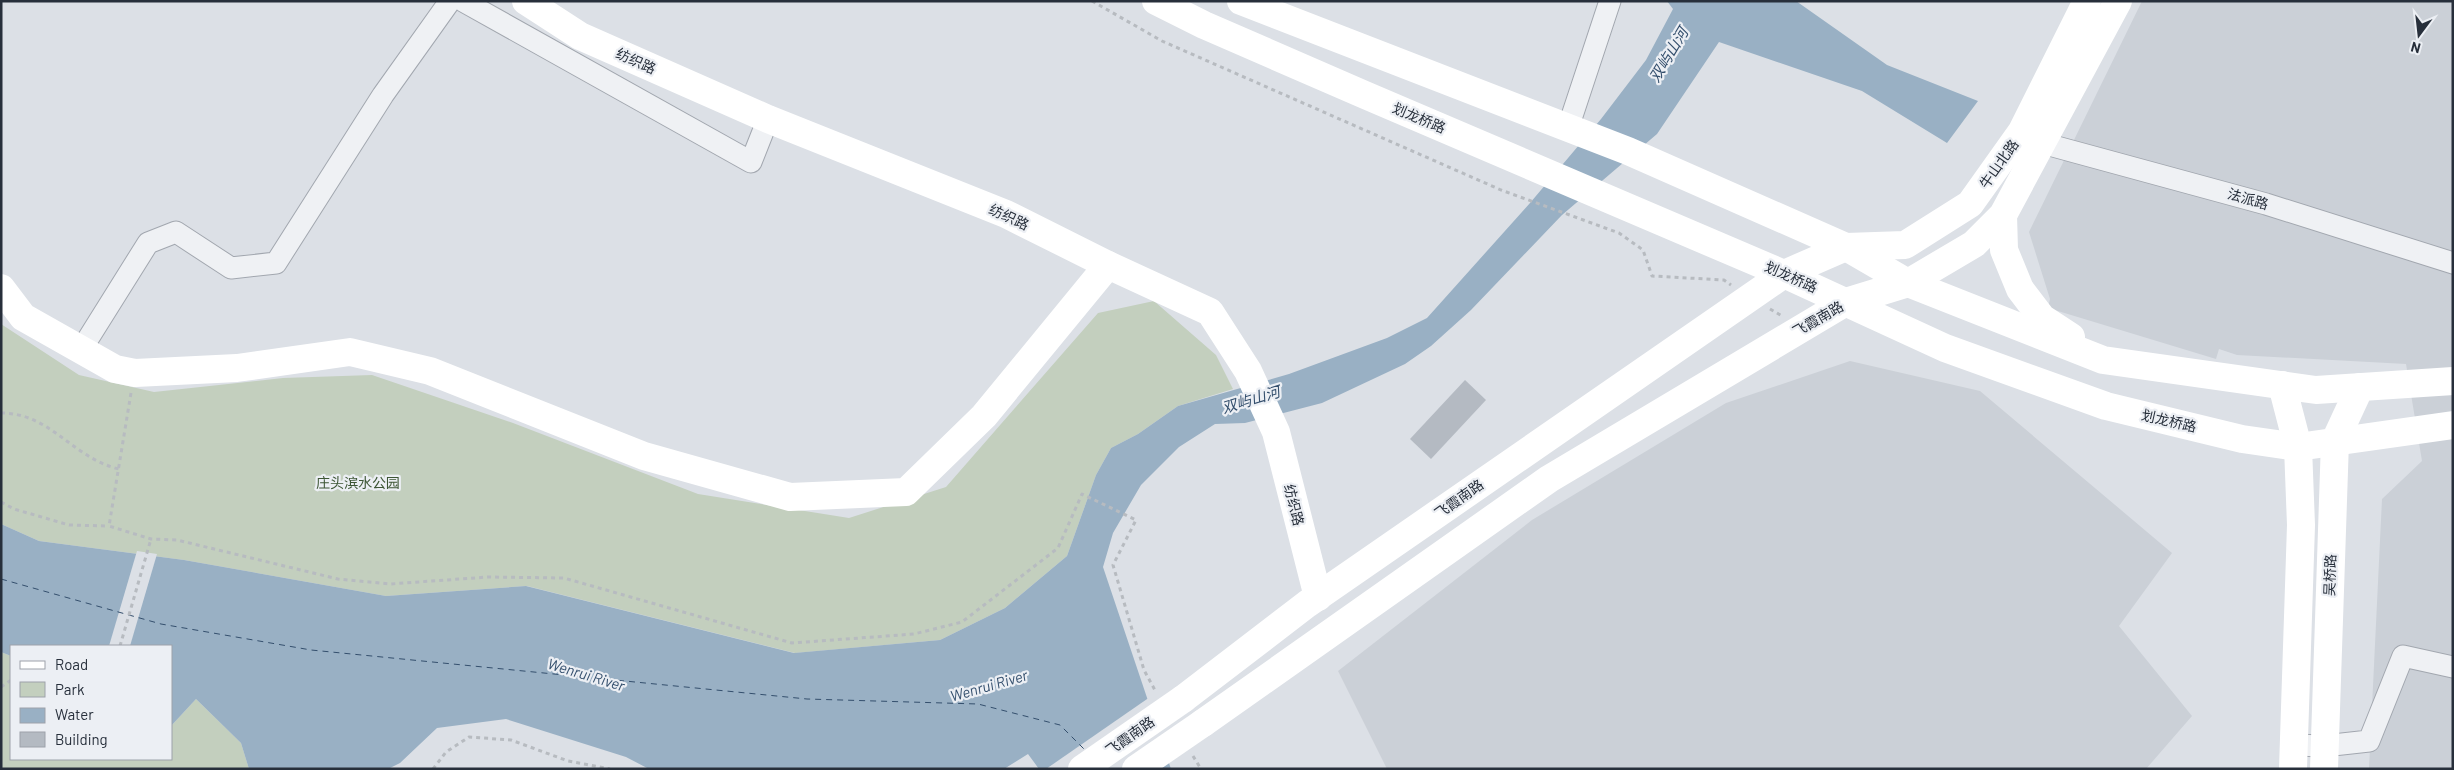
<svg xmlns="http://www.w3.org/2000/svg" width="2454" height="770" viewBox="0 0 2454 770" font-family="Barlow,'Noto Sans SC',sans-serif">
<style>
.built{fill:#cbd0d7}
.green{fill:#c3cfbe}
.water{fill:#99b0c4}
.pier{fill:#dce0e6}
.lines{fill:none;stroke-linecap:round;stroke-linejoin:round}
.ferry{stroke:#344f6d;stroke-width:1;stroke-dasharray:6 5;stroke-linecap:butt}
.building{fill:#b4bac2}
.street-casing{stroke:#a2a7af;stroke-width:23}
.path{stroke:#b7bbc0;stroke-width:3;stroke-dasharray:4 4;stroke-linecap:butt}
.street{stroke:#eff1f4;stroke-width:21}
.secondary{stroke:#fff;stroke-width:28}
.secondary-bridge{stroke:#fff;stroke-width:28}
.labels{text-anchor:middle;stroke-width:4.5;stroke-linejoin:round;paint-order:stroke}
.street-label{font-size:14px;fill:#272f3b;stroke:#eceff4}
.park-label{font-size:14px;fill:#3d5635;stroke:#eceff4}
.water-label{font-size:15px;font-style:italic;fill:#344f6d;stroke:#eceff4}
</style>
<rect width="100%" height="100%" fill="#dce0e6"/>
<!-- built -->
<g class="built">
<path d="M 2142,1 L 2453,1 L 2453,769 L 2369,769 L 2382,499 L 2422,461 L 2406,364 L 2237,355 L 2219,349 L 2216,359 L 2048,308 L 2050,299 L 2029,232 Z"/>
<path d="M 1850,361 L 1980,391 L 2172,553 L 2119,626 L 2192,716 L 2146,769 L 1387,769 L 1338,671 L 1532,520 L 1726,403 Z"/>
</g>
<!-- green -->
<g class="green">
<path d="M 1154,301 L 1216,355 L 1233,389 L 1178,406 L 1138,434 L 1111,448 L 1096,475 L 1067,556 L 1005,608 L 940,640 L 795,653 L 527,586 L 386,596 L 184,560 L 39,541 L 1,524 L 1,324 L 79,375 L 154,392 L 283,378 L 372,375 L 513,423 L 698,494 L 849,518 L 946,487 L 1098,313 Z"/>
<path d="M 1,652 L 11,656 L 11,759 L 171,759 L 171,726 L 196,699 L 241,743 L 249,769 L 1,769 Z"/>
</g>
<!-- water -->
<path class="water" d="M 1667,1 L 1796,1 L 1887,65 L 1978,101 L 1947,143 L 1862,91 L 1719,42 L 1657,134 L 1562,215 L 1471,310 L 1431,346 L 1405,364 L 1322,403 L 1245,423 L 1215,424 L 1179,447 L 1141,485 L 1113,533 L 1103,567 L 1171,769 L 1039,769 L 1028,754 L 1004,769 L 649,769 L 626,757 L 506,719 L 437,728 L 400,763 L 388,769 L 249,769 L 241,743 L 196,699 L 171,726 L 171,646 L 11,646 L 11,656 L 1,652 L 1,524 L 39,541 L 184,560 L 386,596 L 526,586 L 794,653 L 940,640 L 1005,608 L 1067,556 L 1096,475 L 1111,448 L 1138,434 L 1178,406 L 1289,374 L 1387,338 L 1427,318 L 1530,203 L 1601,119 L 1646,60 L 1673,9 Z"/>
<!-- pier -->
<g class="pier">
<path d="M 137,551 L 157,554 L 130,646 L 109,646 Z"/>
<path d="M 1150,697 L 1171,759 L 1158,769 L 1046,769 Z"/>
</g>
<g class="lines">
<!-- ferry -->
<path class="ferry" d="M 1,579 L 161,624 L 311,650 L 807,699 L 978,704 L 1060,725 L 1085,750"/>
</g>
<!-- building -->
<path class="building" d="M 1465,380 L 1486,400 L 1431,459 L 1410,439 Z"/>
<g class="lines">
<!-- street casing -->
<g class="street-casing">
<g id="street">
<path d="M 463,1 L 751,162 L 768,119"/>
<path d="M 1568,128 L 1610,1"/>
<path d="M 2042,143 L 2266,204 L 2453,263"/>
<path d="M 81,350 L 148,243 L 176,232 L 231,268 L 276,263 L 383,95 L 450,1"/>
<path d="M 2294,745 L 2324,746 L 2369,741 L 2403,656 L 2453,667"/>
</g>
</g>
<!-- path -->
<g class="path">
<path d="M 1092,1 L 1162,41 L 1501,190 L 1619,233 L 1643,250 L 1652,276 L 1724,280 L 1731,285"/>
<path d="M 1770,309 L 1782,316"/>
<path d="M 131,393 L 109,526 L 151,539 L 177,540 L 338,579 L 390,584 L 488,577 L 564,578 L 792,643 L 914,634 L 962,622 L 1058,548 L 1082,494 L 1136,520 L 1113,565 L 1144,670 L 1156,692"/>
<path d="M 1,413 C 51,413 72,458 119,469"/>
<path d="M 1,502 L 14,509 L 69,525 L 109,526"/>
<path d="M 120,646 L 151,539"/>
<path d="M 1,687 L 11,680"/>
<path d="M 1193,756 L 1201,769"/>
<path d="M 433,769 L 446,752 L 469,737 L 511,740 L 568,761 L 610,769"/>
</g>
<!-- street -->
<use href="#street" class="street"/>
<!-- secondary -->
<g class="secondary">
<path d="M 526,1 L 580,36 L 768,119 L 1006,214 L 1108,265 L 1210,312 L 1248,371 L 1276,432 L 1318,597"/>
<path d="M 1156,1 L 1204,25 L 1365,95 L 1784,274 L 1945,348 L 2106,406 L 2242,439 L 2298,447 L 2453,425"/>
<path d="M 1241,1 L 1628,151 L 1846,247 L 1908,283 L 2103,360 L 2316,390 L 2453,381"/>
<path d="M 2003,215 L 2004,250 L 2020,289 L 2042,318 L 2071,337"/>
<path d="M 1,288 L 23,317 L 115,369 L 135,373 L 237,368 L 350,352 L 430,371 L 644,456 L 790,497 L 906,492 L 984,416 L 1108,265"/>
<path d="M 2282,385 L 2298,447 L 2301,525 L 2293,769"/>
<path d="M 1183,699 L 1307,604 L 1784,274 L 1846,247 L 1905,245 L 1970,204 L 2022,131 L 2087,1"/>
<path d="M 1203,723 L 1549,479 L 1846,302 L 1908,283 L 1974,244 L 2003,215 L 2118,1"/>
<path d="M 2324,769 L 2335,441 L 2360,387"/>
</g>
<!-- secondary-bridge -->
<g class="secondary-bridge">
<path d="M 1082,769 L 1183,699"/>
<path d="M 1136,769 L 1203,723"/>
</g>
</g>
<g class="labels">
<!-- street labels -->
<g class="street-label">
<text transform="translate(636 61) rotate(24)" y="5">纺织路</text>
<text transform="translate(1419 118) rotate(23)" y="5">划龙桥路</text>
<text transform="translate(1999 164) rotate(-55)" y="5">牛山北路</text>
<text transform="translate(2248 199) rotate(16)" y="5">法派路</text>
<text transform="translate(1009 217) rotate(25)" y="5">纺织路</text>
<text transform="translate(1791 277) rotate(24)" y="5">划龙桥路</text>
<text transform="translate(1818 319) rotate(-30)" y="5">飞霞南路</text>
<text transform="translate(2169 421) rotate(13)" y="5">划龙桥路</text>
<text transform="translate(1459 499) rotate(-35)" y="5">飞霞南路</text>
<text transform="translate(1294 505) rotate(76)" y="5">纺织路</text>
<text transform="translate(2330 575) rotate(-88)" y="5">吴桥路</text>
<text transform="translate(1130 736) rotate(-35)" y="5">飞霞南路</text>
</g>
<!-- park labels -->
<g class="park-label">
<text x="358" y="488">庄头滨水公园</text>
</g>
<!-- water labels -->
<g class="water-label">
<text transform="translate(1669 55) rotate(-59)" y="5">双屿山河</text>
<text transform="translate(1251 400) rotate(-17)" y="5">双屿山河</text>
<text transform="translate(586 675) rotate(17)" y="5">Wenrui River</text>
<text transform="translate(989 686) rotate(-16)" y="5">Wenrui River</text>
</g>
</g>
<!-- border -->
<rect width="2454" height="770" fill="none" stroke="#272f3b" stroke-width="5"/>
<!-- legend -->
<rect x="10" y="645" width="162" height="115" fill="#eceff4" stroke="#9da2aa"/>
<rect x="20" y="661" width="25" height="8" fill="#ffffff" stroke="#9da2aa"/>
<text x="55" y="670" font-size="15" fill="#272f3b">Road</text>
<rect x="20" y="682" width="25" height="15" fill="#c3cfbe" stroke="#9da2aa"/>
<text x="55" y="695" font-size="15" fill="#272f3b">Park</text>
<rect x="20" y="708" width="25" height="15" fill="#99b0c4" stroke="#9da2aa"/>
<text x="55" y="720" font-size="15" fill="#272f3b">Water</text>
<rect x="20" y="732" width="25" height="15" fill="#b4bac2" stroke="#9da2aa"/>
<text x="55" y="745" font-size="15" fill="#272f3b">Building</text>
<!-- north arrow -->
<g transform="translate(2419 35) rotate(195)" stroke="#eceff4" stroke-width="4" paint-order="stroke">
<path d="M0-4L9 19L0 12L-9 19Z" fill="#272f3b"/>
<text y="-8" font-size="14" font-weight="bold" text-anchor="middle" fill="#272f3b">N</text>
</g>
</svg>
